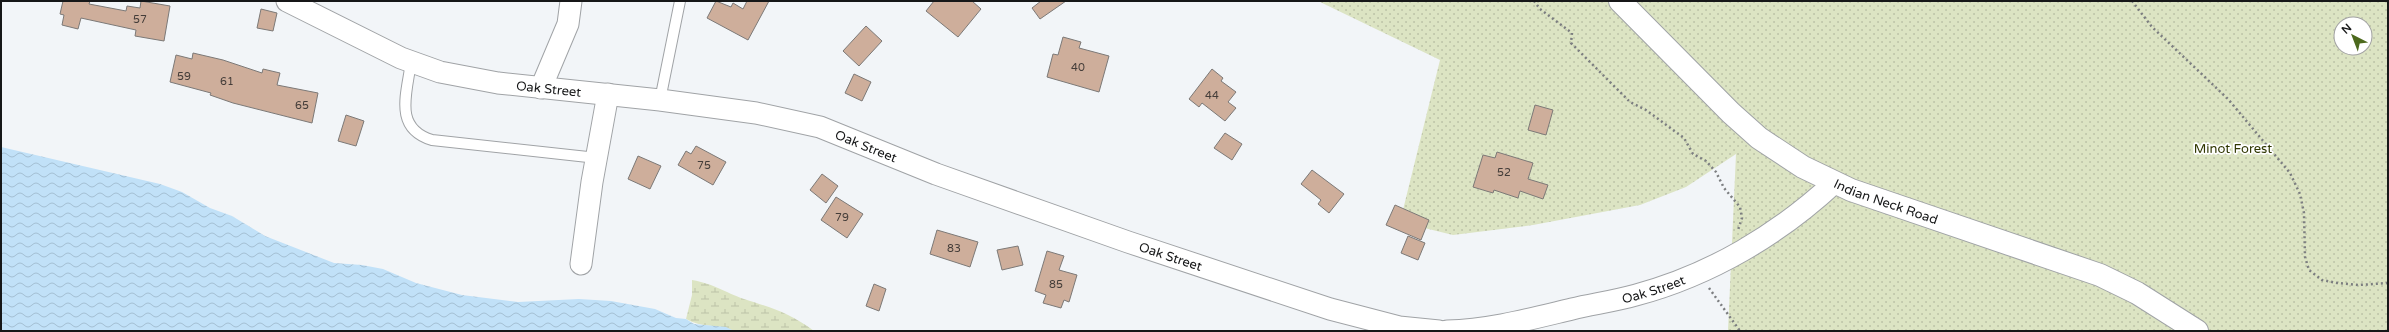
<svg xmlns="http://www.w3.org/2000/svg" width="2389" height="332" viewBox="0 0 2389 332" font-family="'Varela Round',sans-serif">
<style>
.wetland{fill:url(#wetland-marsh)}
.park{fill:url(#park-dots);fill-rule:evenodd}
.water{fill:url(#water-waves)}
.building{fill:#ceae9b;stroke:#7c7977}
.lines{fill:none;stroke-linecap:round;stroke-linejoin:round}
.lane-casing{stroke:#a0a3a6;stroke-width:12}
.street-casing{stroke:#a0a3a6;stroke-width:23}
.secondary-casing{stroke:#a0a3a6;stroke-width:24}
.path{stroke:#7c7e80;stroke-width:2.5;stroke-dasharray:2 3;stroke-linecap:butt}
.lane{stroke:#fff;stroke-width:10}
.street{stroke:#fff;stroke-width:21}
.secondary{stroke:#fff;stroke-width:22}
.labels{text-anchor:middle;stroke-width:3.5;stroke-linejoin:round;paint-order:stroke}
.number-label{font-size:11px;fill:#443d39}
.street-label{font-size:13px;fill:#161718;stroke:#fff}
.park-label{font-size:13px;fill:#2f3700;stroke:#fff}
</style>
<defs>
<pattern id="wetland-marsh" width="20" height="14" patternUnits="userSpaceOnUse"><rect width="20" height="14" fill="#dce4c3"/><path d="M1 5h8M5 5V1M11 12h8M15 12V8" fill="none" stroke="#bcc3a7"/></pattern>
<pattern id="park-dots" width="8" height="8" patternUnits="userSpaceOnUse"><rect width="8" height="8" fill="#dce4c3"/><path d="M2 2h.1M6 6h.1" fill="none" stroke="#bcc3a7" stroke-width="1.8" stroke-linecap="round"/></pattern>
<pattern id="water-waves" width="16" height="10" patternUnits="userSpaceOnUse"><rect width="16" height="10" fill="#c1e1f8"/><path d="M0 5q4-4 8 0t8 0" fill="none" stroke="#a5c0d4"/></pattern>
</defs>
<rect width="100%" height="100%" fill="#f2f5f8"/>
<!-- wetland -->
<path class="wetland" d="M 692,280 C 715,284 724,292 744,299 C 772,308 790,313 814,331 L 734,331 C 719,324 701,328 686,319 L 692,295 Z"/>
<!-- park -->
<path class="park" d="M 1318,1 L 2388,1 L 2388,331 L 1728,331 L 1736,154 L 1686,187 L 1640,205 L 1533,225 L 1453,235 L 1400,222 L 1440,60 ZM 2341,24 L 2365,24 L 2365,48 L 2341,48 Z"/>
<!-- water -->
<path class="water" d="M 1,147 L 160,184 L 182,192 L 210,208 L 232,216 L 265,236 L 334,263 L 362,265 L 383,269 L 416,283 L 462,295 L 518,302 L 579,299 L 611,301 L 655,309 L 676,318 L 686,319 L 694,324 L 726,327 L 734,331 L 1,331 Z"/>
<!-- building -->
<g class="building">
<path d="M 63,1 L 90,1 L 89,4 L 126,11 L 127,6 L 140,8 L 141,1 L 170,6 L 164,41 L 135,36 L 136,30 L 81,18 L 78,29 L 62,25 L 64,15 L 60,14 Z"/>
<path d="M 716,1 L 731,7 L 733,3 L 743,9 L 747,1 L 769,1 L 748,40 L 707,18 Z"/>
<path d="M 934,1 L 972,1 L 981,9 L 958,37 L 926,11 Z"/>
<path d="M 1041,1 L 1066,1 L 1040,19 L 1032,8 Z"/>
<path d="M 261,9 L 277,13 L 273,31 L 257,28 Z"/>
<path d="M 866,26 L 882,41 L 859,66 L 843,51 Z"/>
<path d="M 1063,37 L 1081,42 L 1079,48 L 1109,56 L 1099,92 L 1047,77 L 1053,54 L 1058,55 Z"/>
<path d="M 193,53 L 223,60 L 262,73 L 263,69 L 280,73 L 277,85 L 318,93 L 312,123 L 233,103 L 210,95 L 211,93 L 170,82 L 176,55 L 192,59 Z"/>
<path d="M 1212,69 L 1223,78 L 1221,81 L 1236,92 L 1228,102 L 1236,108 L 1225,121 L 1202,103 L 1199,107 L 1189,99 Z"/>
<path d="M 854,74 L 871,82 L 862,101 L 845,93 Z"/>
<path d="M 1535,105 L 1553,110 L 1546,135 L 1528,130 Z"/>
<path d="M 346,115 L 364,121 L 356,146 L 338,141 Z"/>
<path d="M 1225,133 L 1242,144 L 1232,160 L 1214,148 Z"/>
<path d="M 696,146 L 726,162 L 713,185 L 678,165 L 686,151 L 691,154 Z"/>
<path d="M 1497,152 L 1533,163 L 1528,179 L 1548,185 L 1543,199 L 1520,191 L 1518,198 L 1494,190 L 1493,193 L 1473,187 L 1483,155 L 1495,158 Z"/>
<path d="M 638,156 L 661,166 L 650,189 L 628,179 Z"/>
<path d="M 1312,170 L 1344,194 L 1329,213 L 1318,204 L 1321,200 L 1301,184 Z"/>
<path d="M 822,174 L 838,186 L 826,203 L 810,190 Z"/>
<path d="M 836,197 L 863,214 L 847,238 L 821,220 Z"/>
<path d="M 1395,205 L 1429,220 L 1421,240 L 1386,225 Z"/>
<path d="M 937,230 L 978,242 L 970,267 L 930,254 Z"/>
<path d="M 1408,236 L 1425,243 L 1418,260 L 1401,253 Z"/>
<path d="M 1018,246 L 1023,265 L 1002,270 L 997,250 Z"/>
<path d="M 1047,251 L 1064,256 L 1059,270 L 1077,275 L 1069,302 L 1064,300 L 1061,308 L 1043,303 L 1046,295 L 1035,291 Z"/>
<path d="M 874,284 L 886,289 L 879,311 L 866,306 Z"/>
</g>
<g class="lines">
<!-- lane casing -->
<g class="lane-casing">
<g id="lane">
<path d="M 411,62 C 407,93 393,128 432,140 L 597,158"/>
<path d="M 660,100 L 680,1"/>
</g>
</g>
<!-- street casing -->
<g class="street-casing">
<g id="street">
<path id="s1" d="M 287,1 L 401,58 L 440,72 L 498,83 L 660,100 L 756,113 L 820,127 L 936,174 L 1128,242 L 1330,309 L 1399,327 L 1439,331"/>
<path d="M 541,88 L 568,24 L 571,1"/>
<path d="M 581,264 L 592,182 L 608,94"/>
<path id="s2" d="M 1447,331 C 1490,330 1530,319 1572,309 C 1593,304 1615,301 1636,295 C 1711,275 1779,234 1834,183"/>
</g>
</g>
<!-- secondary casing -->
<g class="secondary-casing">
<g id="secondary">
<path id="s3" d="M 1620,1 L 1731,113 L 1759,138 L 1803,167 L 1851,190 L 2100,275 L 2137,293 L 2197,331"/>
</g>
</g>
<!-- path -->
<g class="path">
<path d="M 1534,1 L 1540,9 L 1572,33 L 1571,43 L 1630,102 L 1646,110 L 1684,138 L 1693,154 L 1706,161 L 1716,172 L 1724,188 L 1740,207 L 1742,218 L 1738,230"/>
<path d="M 2132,1 L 2152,27 L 2228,99 L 2290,173 L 2300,194 L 2304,213 L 2305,257 L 2309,270 L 2322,280 L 2337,283 L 2359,285 L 2388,283"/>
<path d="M 1709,288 L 1740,331"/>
</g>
<!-- lane -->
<use href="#lane" class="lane"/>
<!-- street -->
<use href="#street" class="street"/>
<!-- secondary -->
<use href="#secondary" class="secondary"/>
</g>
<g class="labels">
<!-- number labels -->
<g class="number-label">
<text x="140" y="23">57</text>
<text x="1078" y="71">40</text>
<text x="184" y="80">59</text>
<text x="227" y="85">61</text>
<text x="1212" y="99">44</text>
<text x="302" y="109">65</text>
<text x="704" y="169">75</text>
<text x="1504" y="176">52</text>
<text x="842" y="221">79</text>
<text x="954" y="252">83</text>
<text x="1056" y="288">85</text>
</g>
<!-- street labels -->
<g class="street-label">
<text dy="5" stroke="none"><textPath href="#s1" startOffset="279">Oak Street</textPath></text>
<text dy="5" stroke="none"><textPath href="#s1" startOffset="603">Oak Street</textPath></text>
<text dy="5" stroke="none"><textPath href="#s3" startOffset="338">Indian Neck Road</textPath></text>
<text dy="5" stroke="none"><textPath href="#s1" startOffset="927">Oak Street</textPath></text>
<text dy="5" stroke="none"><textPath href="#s2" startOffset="211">Oak Street</textPath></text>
</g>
<!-- park labels -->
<g class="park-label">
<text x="2233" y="153">Minot Forest</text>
</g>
</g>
<!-- border -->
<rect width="2389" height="332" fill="none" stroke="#161718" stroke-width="4"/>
<!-- north arrow -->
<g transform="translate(2353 36) rotate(318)"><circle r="19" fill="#ffffff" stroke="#a2a2a3"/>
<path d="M0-3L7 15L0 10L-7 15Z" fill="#4c691d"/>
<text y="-6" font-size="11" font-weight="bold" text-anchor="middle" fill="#161718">N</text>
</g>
</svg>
